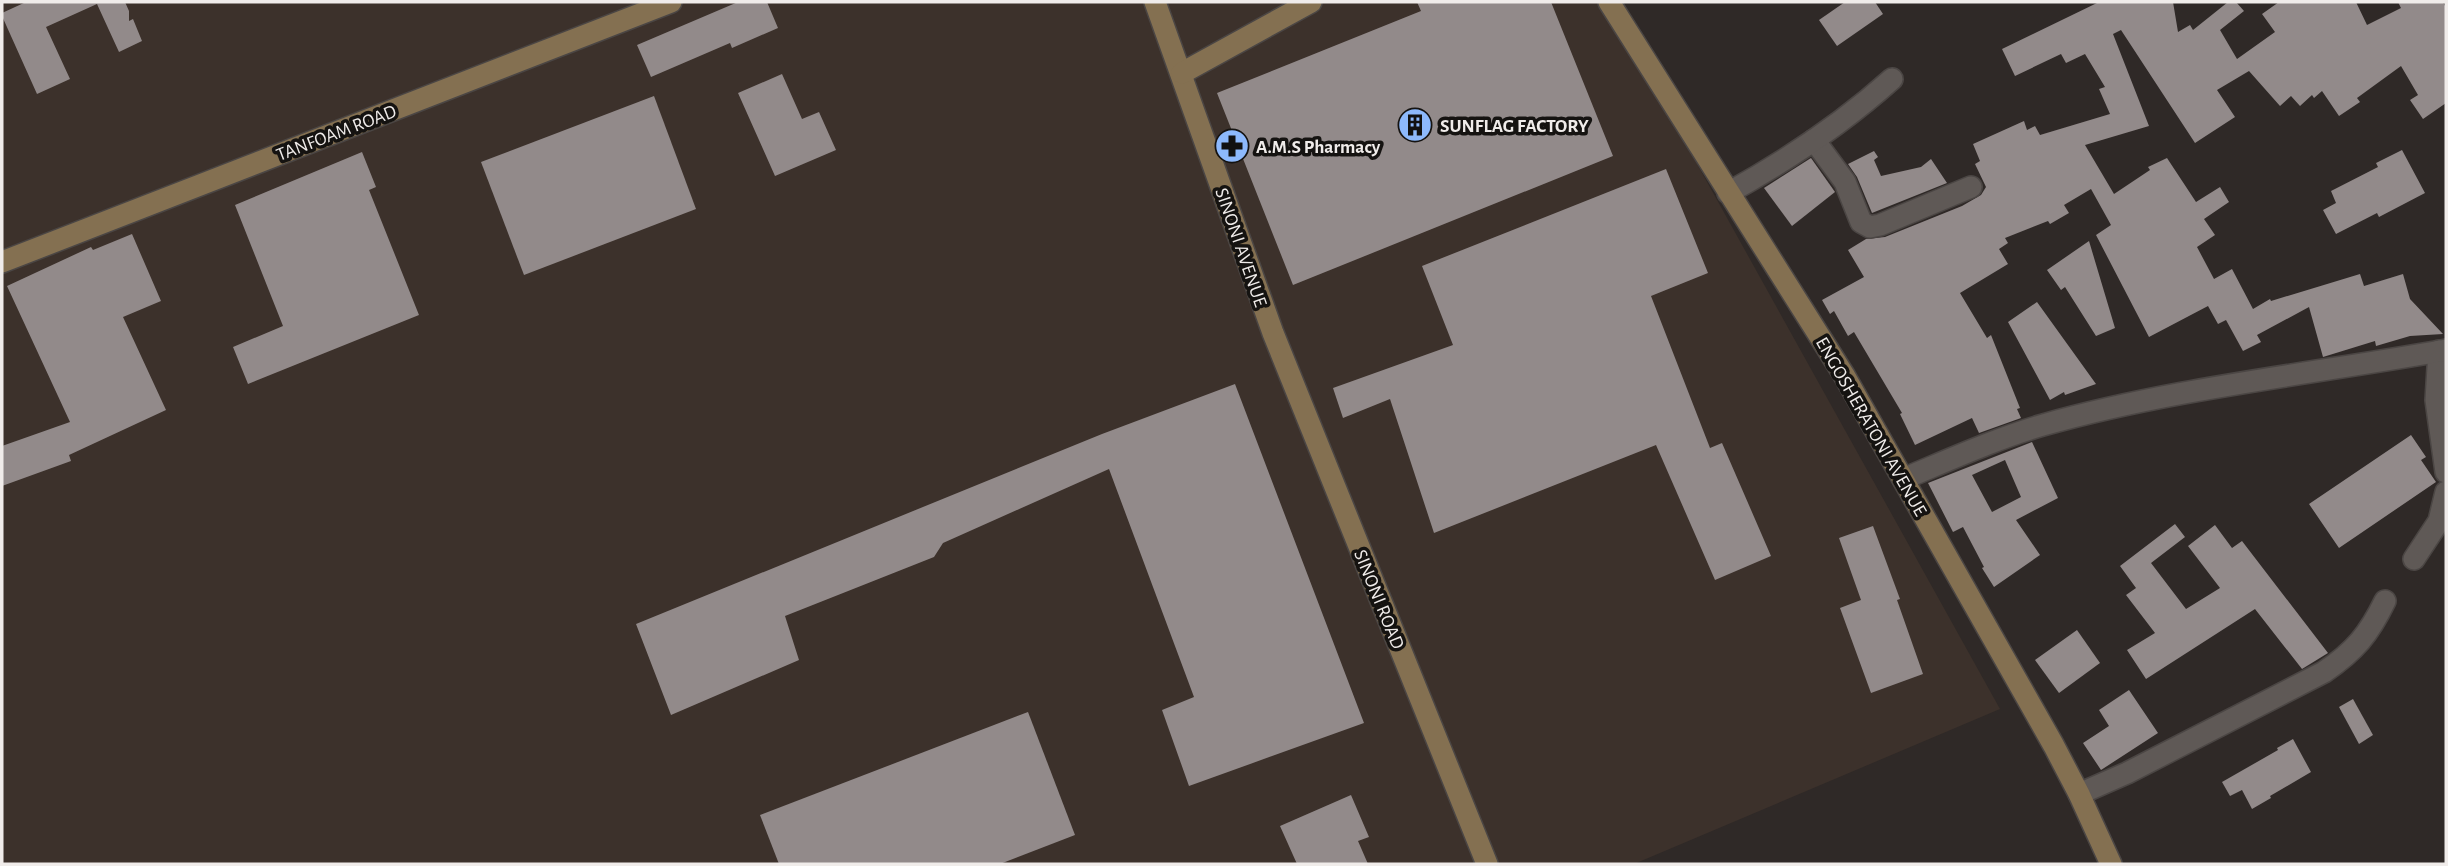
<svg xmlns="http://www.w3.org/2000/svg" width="2448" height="866" viewBox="0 0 2448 866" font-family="'Alegreya Sans',sans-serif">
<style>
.built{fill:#3c312b}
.building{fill:#928a8a;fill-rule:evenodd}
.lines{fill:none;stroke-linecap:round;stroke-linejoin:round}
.street-casing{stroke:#4b4644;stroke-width:24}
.secondary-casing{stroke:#4b4644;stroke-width:24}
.street{stroke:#5f5956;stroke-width:21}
.secondary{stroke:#847051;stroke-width:21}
.labels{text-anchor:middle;stroke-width:7;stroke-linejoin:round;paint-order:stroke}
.poi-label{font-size:19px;font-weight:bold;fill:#f0ecea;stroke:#151311;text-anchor:start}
.street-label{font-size:19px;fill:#f0ecea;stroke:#151311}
</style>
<rect width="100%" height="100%" fill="#2f2927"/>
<!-- built -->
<path class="built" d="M 2,2 L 1607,2 L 2000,709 L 1634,864 L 2,864 Z"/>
<!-- building -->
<g class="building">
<path d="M 26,2 L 125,2 L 129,11 L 129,21 L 133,19 L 142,41 L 119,52 L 97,4 L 46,27 L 70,79 L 37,94 L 2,16 L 2,13 Z"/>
<path d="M 738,2 L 767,2 L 778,28 L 732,48 L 730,43 L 651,77 L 637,45 Z"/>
<path d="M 1417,2 L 1551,2 L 1613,156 L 1293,285 L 1217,93 L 1421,11 Z"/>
<path d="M 1845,2 L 1875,2 L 1883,14 L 1837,46 L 1819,20 Z"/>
<path d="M 2099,2 L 2173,2 L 2178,32 L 2190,25 L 2193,30 L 2228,2 L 2236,2 L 2244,11 L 2220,30 L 2237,59 L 2275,32 L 2262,14 L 2279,2 L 2356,2 L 2367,25 L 2401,8 L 2398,2 L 2443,2 L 2446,8 L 2446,103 L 2423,119 L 2410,100 L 2418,95 L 2401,66 L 2357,98 L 2360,102 L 2339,116 L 2322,91 L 2314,98 L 2312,95 L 2300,106 L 2291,96 L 2280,106 L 2249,71 L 2217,90 L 2235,117 L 2195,143 L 2121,30 L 2113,34 L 2149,126 L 2085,145 L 2114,194 L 2150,170 L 2148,167 L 2167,158 L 2196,202 L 2220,187 L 2229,202 L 2204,219 L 2215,235 L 2197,247 L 2214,279 L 2232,269 L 2253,309 L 2270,299 L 2271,301 L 2360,274 L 2364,286 L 2403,274 L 2410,299 L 2443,334 L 2410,336 L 2376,346 L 2375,341 L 2323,357 L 2309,307 L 2257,335 L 2261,342 L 2243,351 L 2226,320 L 2218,324 L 2208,306 L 2149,337 L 2096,235 L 2111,225 L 2091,189 L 2064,205 L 2069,213 L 2050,224 L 2048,221 L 2005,238 L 2008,243 L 1999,249 L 2008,264 L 1960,293 L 1987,338 L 1991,335 L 2020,408 L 2017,409 L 2021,418 L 1979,433 L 1972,418 L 1915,445 L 1900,414 L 1902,413 L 1854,332 L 1848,336 L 1834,311 L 1830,314 L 1822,300 L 1864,277 L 1848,250 L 1866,239 L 1885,237 L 1962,206 L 1981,195 L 1986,187 L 1975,164 L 1980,161 L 1973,144 L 2024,121 L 2027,130 L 2035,126 L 2040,135 L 2110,114 L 2099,89 L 2105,87 L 2085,54 L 2066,63 L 2061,54 L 2015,76 L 2002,49 Z"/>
<path d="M 782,74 L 802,119 L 819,112 L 836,150 L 775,176 L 738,93 Z"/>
<path d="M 654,96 L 696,209 L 524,275 L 481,162 Z"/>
<path d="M 2402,150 L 2425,193 L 2379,217 L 2377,213 L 2336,234 L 2323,210 L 2336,203 L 2331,191 L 2378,167 L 2376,163 Z"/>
<path d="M 1874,151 L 1878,157 L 1874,160 L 1881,176 L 1921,167 L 1931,159 L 1947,183 L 1872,213 L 1857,177 L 1848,164 Z"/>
<path d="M 362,152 L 376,187 L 369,190 L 419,315 L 248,384 L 233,347 L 283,326 L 235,205 Z"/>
<path d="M 1811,158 L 1835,192 L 1792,226 L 1764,188 Z"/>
<path d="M 1666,169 L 1708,273 L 1651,296 L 1710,448 L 1722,443 L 1771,556 L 1715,580 L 1656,445 L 1434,533 L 1390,399 L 1343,418 L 1333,388 L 1453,345 L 1422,266 Z"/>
<path d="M 132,234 L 161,301 L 123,317 L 166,410 L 69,455 L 71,461 L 2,486 L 2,446 L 70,422 L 7,286 L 91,247 L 93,250 Z"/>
<path d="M 2089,241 L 2115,328 L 2096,336 L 2065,287 L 2061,290 L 2047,270 Z"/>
<path d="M 2037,302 L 2096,384 L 2065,395 L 2064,392 L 2050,400 L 2008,322 Z"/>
<path d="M 1235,384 L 1364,723 L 1189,786 L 1162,710 L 1194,697 L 1109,469 L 943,543 L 934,557 L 785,616 L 799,660 L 671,715 L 636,624 L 1102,434 Z"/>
<path d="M 2411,435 L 2426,457 L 2421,460 L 2436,482 L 2339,548 L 2309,504 Z"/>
<path d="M 2032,442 L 2058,498 L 2016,520 L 2040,555 L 1994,587 L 1982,568 L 1984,567 L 1963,527 L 1953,532 L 1928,483 ZM 2005,460 L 2021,497 L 1992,512 L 1972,475 Z"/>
<path d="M 2175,524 L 2185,537 L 2151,563 L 2186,609 L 2220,588 L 2188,546 L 2215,525 L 2232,548 L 2242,541 L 2328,653 L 2302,669 L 2255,609 L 2146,679 L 2127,650 L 2155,633 L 2126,595 L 2136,588 L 2120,566 Z"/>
<path d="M 1873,526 L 1900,599 L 1897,600 L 1923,674 L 1871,693 L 1840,608 L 1861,600 L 1839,538 Z"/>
<path d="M 2077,630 L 2100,663 L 2059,693 L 2035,660 Z"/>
<path d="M 2129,690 L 2158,733 L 2101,770 L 2083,743 L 2109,726 L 2099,710 Z"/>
<path d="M 2353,699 L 2373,735 L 2359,744 L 2339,707 Z"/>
<path d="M 1028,712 L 1075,835 L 1000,864 L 779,864 L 760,815 Z"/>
<path d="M 2293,739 L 2311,772 L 2270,796 L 2271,798 L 2252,809 L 2242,790 L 2230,796 L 2222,782 L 2278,750 L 2277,748 Z"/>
<path d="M 1351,795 L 1369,837 L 1358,841 L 1368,864 L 1297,864 L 1280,826 Z"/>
</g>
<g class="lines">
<!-- street casing -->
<g class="street-casing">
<g id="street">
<path d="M 1814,140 L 1845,182 L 1861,222 L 1870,227 L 1880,225 L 1971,187"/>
<path d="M 1728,193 C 1786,161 1843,123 1892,79"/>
<path d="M 2439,351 L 2436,400 L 2446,472"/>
<path d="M 1903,479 C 1949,460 1995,439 2043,425 C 2174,388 2312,374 2446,350"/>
<path d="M 2414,559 L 2439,521 L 2446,492"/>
<path d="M 2079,794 L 2127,773 L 2324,672 C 2355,651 2369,634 2385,601"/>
</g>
</g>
<!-- secondary casing -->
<g class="secondary-casing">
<g id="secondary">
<path d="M 1155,2 L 1273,333 L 1487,864"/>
<path d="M 1609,2 L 1844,375 L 2054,746 L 2079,794 L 2111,864"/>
<path d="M 1182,73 L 1311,2"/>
<path d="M 2,262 L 671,2"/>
</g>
</g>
<!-- street -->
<use href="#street" class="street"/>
<!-- secondary -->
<use href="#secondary" class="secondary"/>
</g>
<!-- icons -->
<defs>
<g id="building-disc" transform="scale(1.75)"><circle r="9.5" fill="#8db9fc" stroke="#151311"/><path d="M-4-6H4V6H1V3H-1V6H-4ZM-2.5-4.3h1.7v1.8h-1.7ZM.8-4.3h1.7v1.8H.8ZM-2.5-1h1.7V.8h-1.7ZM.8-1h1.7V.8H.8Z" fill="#111"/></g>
<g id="pharmacy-disc" transform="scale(1.75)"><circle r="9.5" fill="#8db9fc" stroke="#151311"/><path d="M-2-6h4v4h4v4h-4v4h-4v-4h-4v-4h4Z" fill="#111"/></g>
</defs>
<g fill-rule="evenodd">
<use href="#building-disc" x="1415" y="125"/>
<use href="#pharmacy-disc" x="1232" y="146"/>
</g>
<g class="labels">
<!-- poi labels -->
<g class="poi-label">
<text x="1440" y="132">SUNFLAG FACTORY</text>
<text x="1256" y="153">A.M.S Pharmacy</text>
</g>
<!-- street labels -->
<g class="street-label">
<text transform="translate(336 132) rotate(-21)" y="7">TANFOAM ROAD</text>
<text transform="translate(1242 247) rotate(71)" y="7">SINONI AVENUE</text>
<text transform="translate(1872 426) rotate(60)" y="7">ENGOSHERATONI AVENUE</text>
<text transform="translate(1380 599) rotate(68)" y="7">SINONI ROAD</text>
</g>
</g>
<!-- border -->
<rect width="2448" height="866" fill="none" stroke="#f0ecea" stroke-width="7"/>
</svg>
